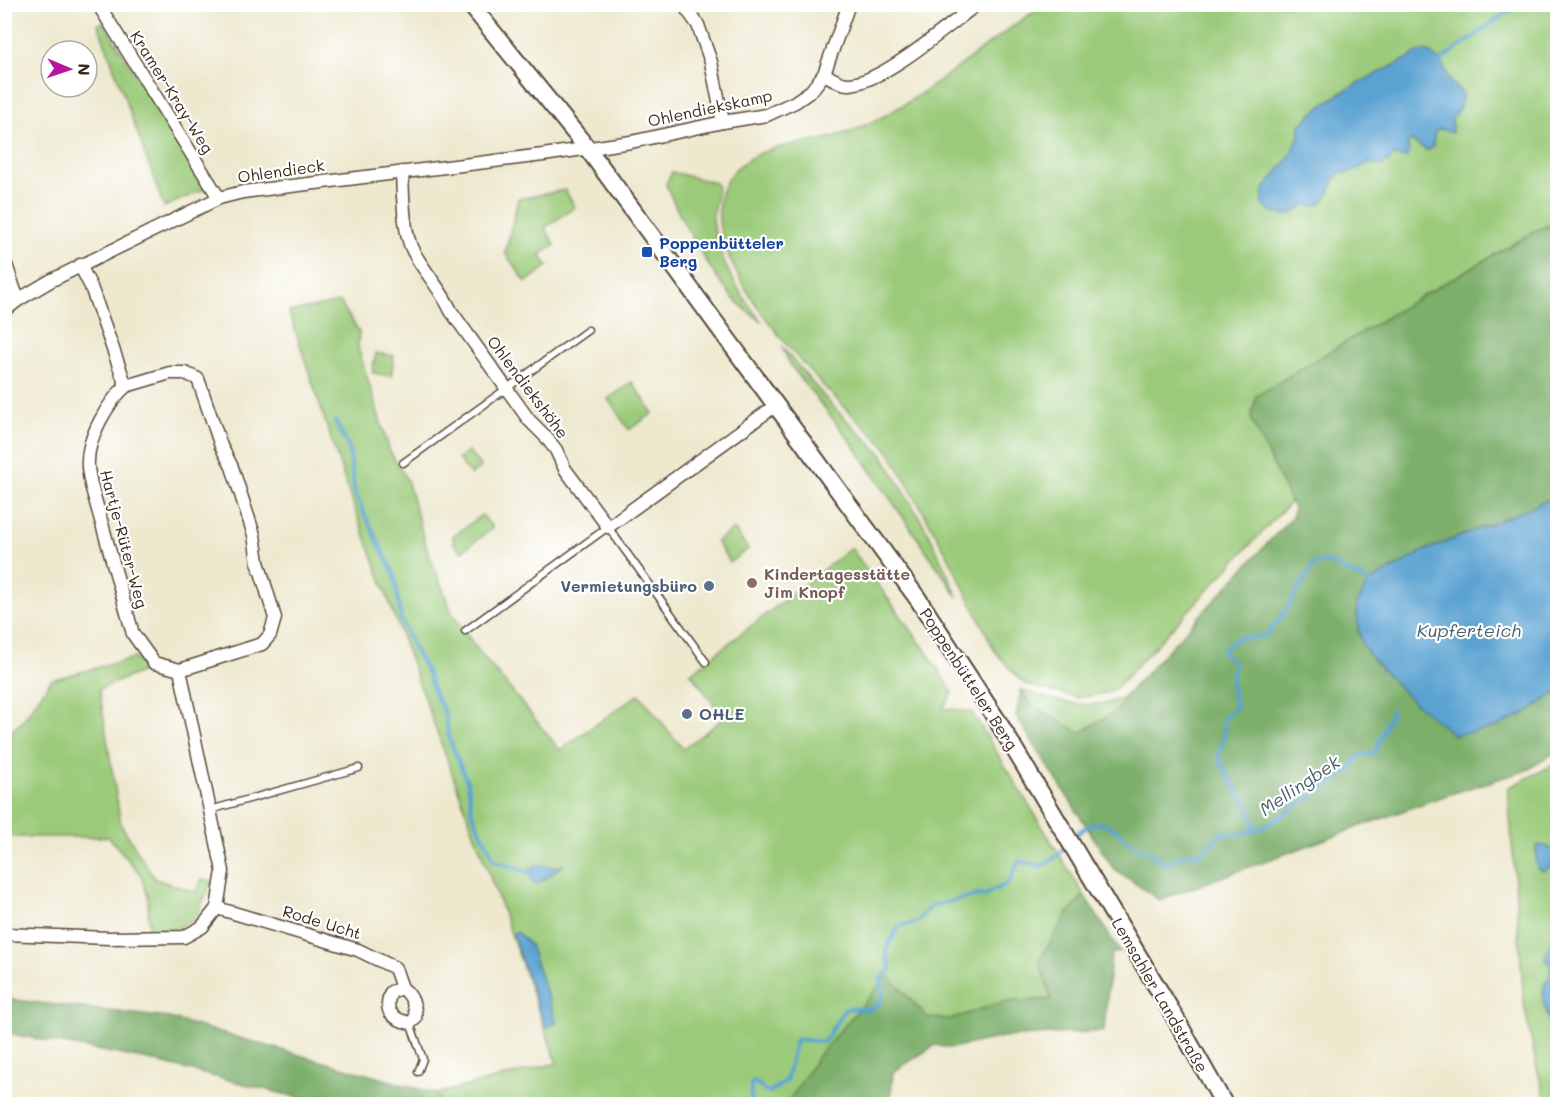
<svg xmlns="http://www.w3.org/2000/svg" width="1562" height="1109" viewBox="0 0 1562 1109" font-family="Mali,sans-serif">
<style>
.green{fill:#9bcb7a;stroke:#6b7a4c;stroke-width:1.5}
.forest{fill:#7caf6a;stroke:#5c6c44;stroke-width:1.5}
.water{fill:#5aa2d1;stroke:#4a6678;stroke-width:1.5}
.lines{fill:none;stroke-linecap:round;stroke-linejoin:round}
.stream{stroke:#5aa2d1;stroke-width:4}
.lane-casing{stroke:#564638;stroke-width:9}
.street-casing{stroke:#564638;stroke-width:15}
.secondary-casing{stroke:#564638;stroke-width:20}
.lane{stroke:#fff;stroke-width:6}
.street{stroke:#fff;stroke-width:12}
.secondary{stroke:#fff;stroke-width:16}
.transit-dot{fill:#1a4fb4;stroke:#fff;stroke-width:2}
.education-dot{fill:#8d6e63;stroke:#fff;stroke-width:2}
.service-dot{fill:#5c6f8a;stroke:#fff;stroke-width:2}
.labels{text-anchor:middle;stroke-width:4.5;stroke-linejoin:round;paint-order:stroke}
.street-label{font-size:16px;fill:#3b2a1e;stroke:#fff}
.transit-label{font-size:16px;font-weight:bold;fill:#164399;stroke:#fff;text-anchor:start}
.education-label{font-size:16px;font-weight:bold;fill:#785e54;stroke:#fff;text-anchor:start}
.service-label{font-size:16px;font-weight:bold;fill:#4e5e75;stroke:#fff;text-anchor:end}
.water-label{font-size:18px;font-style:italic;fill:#49606f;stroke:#fff}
</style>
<rect width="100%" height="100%" fill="#fff"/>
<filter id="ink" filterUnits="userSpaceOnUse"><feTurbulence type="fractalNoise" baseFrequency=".0167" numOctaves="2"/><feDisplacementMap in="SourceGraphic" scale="12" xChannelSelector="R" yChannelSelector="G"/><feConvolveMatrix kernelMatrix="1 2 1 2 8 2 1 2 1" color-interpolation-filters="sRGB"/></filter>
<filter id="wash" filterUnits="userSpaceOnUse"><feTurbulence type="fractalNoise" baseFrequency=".008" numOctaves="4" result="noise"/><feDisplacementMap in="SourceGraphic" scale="24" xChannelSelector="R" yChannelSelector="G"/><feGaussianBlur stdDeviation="1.35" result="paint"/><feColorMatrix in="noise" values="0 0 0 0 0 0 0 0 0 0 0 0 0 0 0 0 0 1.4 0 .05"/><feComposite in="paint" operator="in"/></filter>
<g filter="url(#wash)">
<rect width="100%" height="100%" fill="#ede8ce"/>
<!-- green -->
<g class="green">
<path d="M 1045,5 L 1557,5 L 1557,222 L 1539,229 L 1410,303 L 1251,419 L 1291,501 L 1118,686 L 1110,692 L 1080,698 L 1037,688 L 1025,684 L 1012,671 L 995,651 L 948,556 L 890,453 L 883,444 C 834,398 660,237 739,166 C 764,145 799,144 829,138 C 842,135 855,130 868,124 C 933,94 984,42 1045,5 Z"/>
<path d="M 103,22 L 207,188 L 164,207 L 98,24 Z"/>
<path d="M 672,172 L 716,183 C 721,193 712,207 713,219 C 716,258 738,292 762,322 C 752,315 742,307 733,298 C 710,271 678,217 666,184 Z"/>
<path d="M 565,190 L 575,207 L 545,228 L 555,245 L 540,255 L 548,266 L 526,282 L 505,253 L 518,199 Z"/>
<path d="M 340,302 L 359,332 L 358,348 L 390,452 L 407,480 L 427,549 L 452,613 L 473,644 L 560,750 L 639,694 L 683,749 L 724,718 L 691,673 L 851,548 L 927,652 L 953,693 L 943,708 L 972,712 L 1084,895 L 1067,915 L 1051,999 L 1002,1002 L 952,1019 L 928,1018 L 783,1104 L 442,1104 L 436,1094 L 557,1063 L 509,928 L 348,490 L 289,312 Z"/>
<path d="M 781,346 L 832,406 L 882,454 L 929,534 L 958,597 L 852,443 L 791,366 Z"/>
<path d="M 376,353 L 394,356 L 391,376 L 372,373 Z"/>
<path d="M 632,382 L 653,413 L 629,430 L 608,399 Z"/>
<path d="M 468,451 L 481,467 L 471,475 L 458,459 Z"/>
<path d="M 482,515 L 493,528 L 461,552 L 454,544 L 453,536 Z"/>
<path d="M 734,529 L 748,549 L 730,562 L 716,542 Z"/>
<path d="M 134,658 L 150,668 L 99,689 L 121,825 L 155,879 L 196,892 L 202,879 L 212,881 L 195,919 L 173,930 L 149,931 L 148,896 L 140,874 L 109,837 L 5,837 L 5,735 L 21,723 L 51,680 Z"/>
<path d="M 1021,690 C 1052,700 1094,714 1125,696 L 1118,710 L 1080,733 L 1030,704 Z"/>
<path d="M 1557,763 L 1557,1104 L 1547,1104 L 1537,1068 L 1524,1004 L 1508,788 Z"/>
</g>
<!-- forest -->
<g class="forest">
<path d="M 1557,222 L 1557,495 L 1530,508 L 1426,550 L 1369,582 C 1366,596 1359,613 1358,628 C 1357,656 1432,715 1454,735 L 1493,728 L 1522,715 L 1557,692 L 1557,751 L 1527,770 L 1438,798 L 1159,900 L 1113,868 L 1016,716 L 1021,690 L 1030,704 L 1080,733 L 1118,710 L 1125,696 L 1292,517 L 1294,509 L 1251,419 L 1256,396 L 1410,303 L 1539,229 Z"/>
<path d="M 1084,895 L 1120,952 L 1111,954 L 1104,1031 L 1003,1037 L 951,1048 L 935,1045 L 893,1072 L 890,1104 L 783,1104 L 790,1099 L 818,1056 L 888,975 L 928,1018 L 952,1019 L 1002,1002 L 1051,999 L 1039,960 L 1067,915 Z"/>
<path d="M 5,999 L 169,1018 L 436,1094 L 442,1104 L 324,1104 L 149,1060 L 5,1033 Z"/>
</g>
<!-- water -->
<g class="water">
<path d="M 1424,51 L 1431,53 L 1435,58 L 1441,61 L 1451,83 L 1463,94 L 1460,107 L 1452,118 L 1452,133 L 1440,129 L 1435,132 L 1433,146 L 1429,150 L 1426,150 L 1412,141 L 1408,144 L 1409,155 L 1407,158 L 1394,156 L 1382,166 L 1367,163 C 1359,170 1350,175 1340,172 C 1328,183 1331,211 1305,205 C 1302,206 1300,209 1297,211 C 1285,219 1272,213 1262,205 L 1264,189 L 1288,159 L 1300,134 L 1300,125 C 1330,94 1370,77 1409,58 L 1415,53 Z"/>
<path d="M 1557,495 L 1557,692 L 1522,715 L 1493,728 L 1454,735 L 1409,698 L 1374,661 L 1363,646 L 1358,629 L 1357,604 L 1369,582 L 1426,550 L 1530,508 Z"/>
<path d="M 1539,845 L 1549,847 L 1557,855 L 1557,862 L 1544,871 L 1538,869 L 1536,864 L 1536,847 Z"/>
<path d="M 536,865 L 554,867 L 564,865 L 539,883 L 534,884 L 528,872 Z"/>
<path d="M 1557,900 L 1557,1048 L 1543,1001 L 1544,984 L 1550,978 L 1551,965 L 1546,960 L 1545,955 L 1553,941 Z"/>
<path d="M 517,932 L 530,945 L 557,1023 L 545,1028 L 512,934 Z"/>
</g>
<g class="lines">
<!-- stream -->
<g class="stream">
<path d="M 1441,61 L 1445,57 C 1471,40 1494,20 1519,4"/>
<path d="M 335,421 L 349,448 L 355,493 L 360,505 L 394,574 L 401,619 L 412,645 L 428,674 L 434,693 L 444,711 L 449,738 L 468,784 L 472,813 L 495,861 L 528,872"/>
<path d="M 1255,830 C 1252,801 1226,782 1218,754 C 1220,750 1223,744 1224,739 C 1227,721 1215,723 1236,708 L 1231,682 L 1234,663 L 1223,652 L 1223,648 L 1239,638 L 1260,637 L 1267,635 L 1284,613 L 1313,565 L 1322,562 L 1331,563 L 1369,582"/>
<path d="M 1072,839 C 1099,809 1113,828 1138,848 C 1144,852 1150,852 1155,856 C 1159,859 1161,862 1166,864 L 1182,855 L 1197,854 L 1203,851 L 1222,833 L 1241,834 L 1264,827 L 1350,771 L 1357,757 L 1375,752 L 1392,710"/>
<path d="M 751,1104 L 751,1085 L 754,1081 L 766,1091 L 770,1092 L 786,1081 L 796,1039 L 824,1042 L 844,1010 L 851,1008 L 870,1010 L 881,1001 L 883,986 L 880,978 L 890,970 C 891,962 886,959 886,951 C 886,948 897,929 899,926 L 917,922 L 931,906 L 978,895 L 985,896 L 991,891 L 1008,884 L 1019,861 L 1042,866 L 1057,856 L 1067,844"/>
</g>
</g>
</g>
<g filter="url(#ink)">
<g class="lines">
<!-- lane casing -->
<g class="lane-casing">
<g id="lane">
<path d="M 403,463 L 588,330"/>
<path d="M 465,631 L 608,527 L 706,662"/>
<path d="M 210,810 L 359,768"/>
<path d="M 410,1023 L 423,1059 L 418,1072"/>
</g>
</g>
<!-- street casing -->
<g class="street-casing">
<g id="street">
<path d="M 98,4 L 219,198"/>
<path d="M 683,4 L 698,25 L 711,62 L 723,122"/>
<path d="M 824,74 C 832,78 841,85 850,84 C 883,82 949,25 977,4"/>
<path d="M 402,172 C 403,194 403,233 413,251 C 425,273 441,289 451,311 L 529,420 L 546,437 L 556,450 L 565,469 L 608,527 L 775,406"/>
<path d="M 4,259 L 18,300"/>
<path d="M 4,311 L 18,300 L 50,281 L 219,198 L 243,192 L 543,155 L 631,142 L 723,122 L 767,115 L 795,102 L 811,91 L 824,74 L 849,4"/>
<path d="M 126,386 L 170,373 L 185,373 L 198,379 L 221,446 L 232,467 L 254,535 L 258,562 L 275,618 L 270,635 L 262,644 L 180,670"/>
<path d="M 217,908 L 358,950 L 395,968 L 402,988 L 391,992 C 383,1011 392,1019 410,1023 L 415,1019 C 417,1007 411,994 402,988"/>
<path d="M 4,934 L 109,938 L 184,937 L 202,927 L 217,908 L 223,871 L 180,670 L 154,663 L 133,634 L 91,485 C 90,478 87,469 88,461 C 88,437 108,402 126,386 L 91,287 L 80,265"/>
</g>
</g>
<!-- secondary casing -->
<g class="secondary-casing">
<path id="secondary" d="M 470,4 L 588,149 L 918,599 L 997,720 L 1169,1007 L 1224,1104"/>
</g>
<!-- lane -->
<use href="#lane" class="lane"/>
<!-- street -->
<use href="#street" class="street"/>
<!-- secondary -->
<use href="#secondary" class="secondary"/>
</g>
</g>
<!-- markers -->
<rect class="transit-dot" x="641" y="246" width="12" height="12" rx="3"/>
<circle class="education-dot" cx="752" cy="583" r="6"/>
<g class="service-dot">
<circle cx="709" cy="586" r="6"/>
<circle cx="687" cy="714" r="6"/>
</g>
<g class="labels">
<!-- street labels -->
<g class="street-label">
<text transform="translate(172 92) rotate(58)" y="6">Kramer-Kray-Weg</text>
<text transform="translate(710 108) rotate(-12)" y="6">Ohlendiekskamp</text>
<text transform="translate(281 171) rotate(-8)" y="6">Ohlendieck</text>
<text transform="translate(528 387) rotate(53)" y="6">Ohlendiekshöhe</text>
<text transform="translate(124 539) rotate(75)" y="6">Hartje-Rüter-Weg</text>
<text transform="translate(969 679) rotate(57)" y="6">Poppenbütteler Berg</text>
<text transform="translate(322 922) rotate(17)" y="6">Rode Ucht</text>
<text transform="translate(1160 995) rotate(60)" y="6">Lemsahler Landstraße</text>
</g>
<!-- transit labels -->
<g class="transit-label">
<text x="659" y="249">Poppenbütteler<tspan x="659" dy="18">Berg</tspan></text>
</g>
<!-- education labels -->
<g class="education-label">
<text x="764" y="580">Kindertagesstätte<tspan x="764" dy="18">Jim Knopf</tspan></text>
</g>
<!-- service labels -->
<g class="service-label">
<text x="697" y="592">Vermietungsbüro</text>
<text x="699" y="720" text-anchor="start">OHLE</text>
</g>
<!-- water labels -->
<g class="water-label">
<text x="1469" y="637">Kupferteich</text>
<text transform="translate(1300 786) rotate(-34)" y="6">Mellingbek</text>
</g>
</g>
<!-- margin -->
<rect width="1562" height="1109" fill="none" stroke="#fff" stroke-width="24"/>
<!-- north arrow -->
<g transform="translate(69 69) rotate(92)"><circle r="28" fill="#ffffff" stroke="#b1aaa5" stroke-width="1.5"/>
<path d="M0-4.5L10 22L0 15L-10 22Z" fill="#b5179e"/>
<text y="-9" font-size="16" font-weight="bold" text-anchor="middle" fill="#3b2a1e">N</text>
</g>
</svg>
